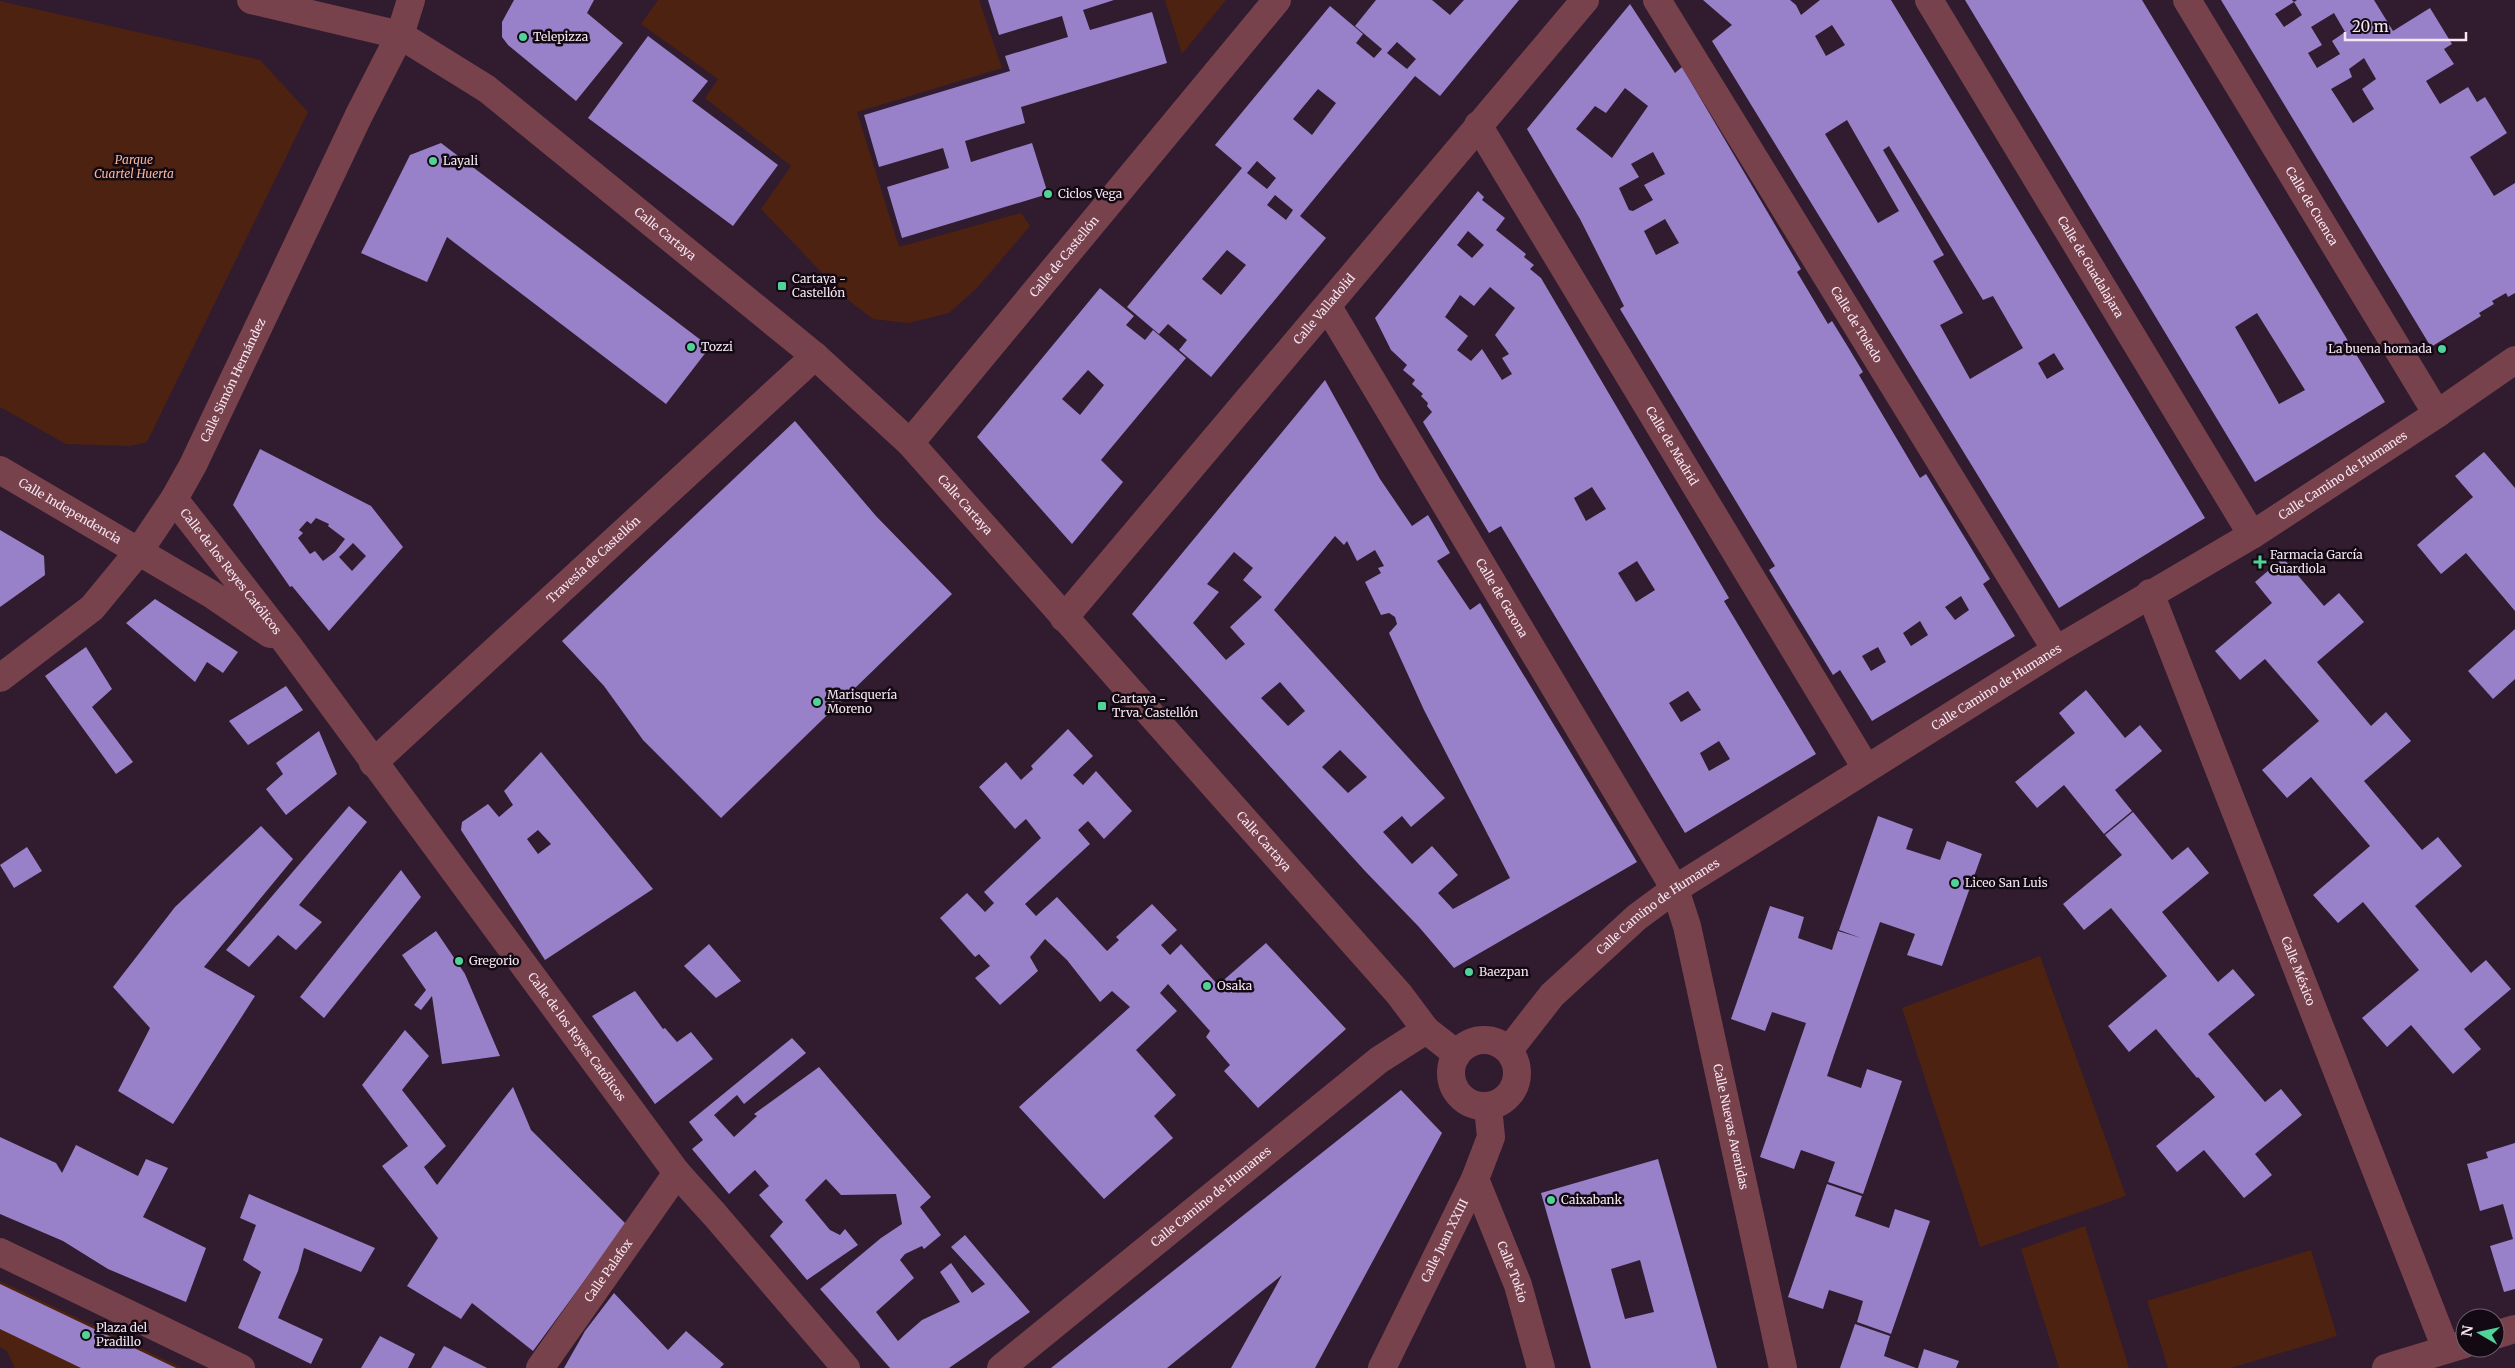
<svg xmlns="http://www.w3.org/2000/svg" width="2515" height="1368" viewBox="0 0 2515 1368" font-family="Merriweather,serif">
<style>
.green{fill:#4e2211}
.building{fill:#9981ca;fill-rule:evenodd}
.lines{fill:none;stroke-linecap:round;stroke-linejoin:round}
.minor{stroke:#78424d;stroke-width:28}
.poi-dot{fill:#50d398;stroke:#130912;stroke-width:2}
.labels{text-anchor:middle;stroke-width:5;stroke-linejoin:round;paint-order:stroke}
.poi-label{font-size:12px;fill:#f5e6f2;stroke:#130912;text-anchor:start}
.park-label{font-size:12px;font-style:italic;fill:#f5b59d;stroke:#130912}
.street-label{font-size:12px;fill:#f5e6f2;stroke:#130912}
</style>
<rect width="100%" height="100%" fill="#311b2e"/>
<!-- green -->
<g class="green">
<path d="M 658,0 L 979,0 L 1002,68 L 857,112 L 899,247 L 1021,213 L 1030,226 L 977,288 L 949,313 L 908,323 L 873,319 L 848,300 L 761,209 L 791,166 L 705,98 L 718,79 L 641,24 Z"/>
<path d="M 1165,0 L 1226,0 L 1182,54 Z"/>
<path d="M 0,1 L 260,60 L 308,112 L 147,442 L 131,446 L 66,444 L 0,407 Z"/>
<path d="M 2040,956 L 2126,1196 L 1980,1247 L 1902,1008 Z"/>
<path d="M 2085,1226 L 2129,1368 L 2059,1368 L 2021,1249 Z"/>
<path d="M 2311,1250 L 2337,1336 L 2231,1368 L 2168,1368 L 2147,1301 Z"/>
<path d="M 0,1281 L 182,1368 L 15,1368 L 7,1351 L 0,1347 Z"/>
</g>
<!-- building -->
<g class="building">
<path d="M 514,0 L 594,0 L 587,13 L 623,43 L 576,101 L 508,45 L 502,37 L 502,22 Z"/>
<path d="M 988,0 L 1114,0 L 1083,10 L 1090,30 L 1152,12 L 1167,63 L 1021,107 L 1025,123 L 965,141 L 971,162 L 1032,143 L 1048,194 L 902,238 L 887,187 L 949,168 L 943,148 L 879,167 L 864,115 L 1010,71 L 1005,56 L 1068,37 L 1062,16 L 999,35 Z"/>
<path d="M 1376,0 L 1432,0 L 1450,15 L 1464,0 L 1519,0 L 1440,96 L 1415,76 L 1300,216 L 1326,238 L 1211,377 L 1179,350 L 1187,340 L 1168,324 L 1159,334 L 1127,307 L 1242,168 L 1215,145 L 1330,6 L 1363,34 L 1356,43 L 1374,58 L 1382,49 L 1355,26 ZM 1397,42 L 1416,59 L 1407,69 L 1387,53 ZM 1318,89 L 1336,103 L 1312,135 L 1293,119 ZM 1257,161 L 1276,178 L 1267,189 L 1247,173 ZM 1275,195 L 1293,210 L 1286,220 L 1267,205 ZM 1227,250 L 1246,265 L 1221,295 L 1202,279 Z"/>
<path d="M 1703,0 L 1790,0 L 1796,5 L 1801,15 L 1820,0 L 1891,0 L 2205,518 L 2059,608 L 1712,41 L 1732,25 ZM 1832,25 L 1845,45 L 1826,56 L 1815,36 ZM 1847,120 L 1899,211 L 1878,223 L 1825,134 ZM 1889,146 L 1983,300 L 1993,296 L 2023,348 L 1970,379 L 1940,325 L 1963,313 L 1933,261 L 1944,255 L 1883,150 ZM 2054,353 L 2064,369 L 2047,379 L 2038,363 Z"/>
<path d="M 1965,0 L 2142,0 L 2385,402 L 2255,482 ZM 2257,313 L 2305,390 L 2279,404 L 2235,327 Z"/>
<path d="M 2221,0 L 2292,0 L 2294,2 L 2297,0 L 2374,0 L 2393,31 L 2430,8 L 2452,44 L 2444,49 L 2454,64 L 2426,81 L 2440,104 L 2468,87 L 2477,102 L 2485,97 L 2507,133 L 2470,157 L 2494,196 L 2515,183 L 2515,293 L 2508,297 L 2506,293 L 2492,301 L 2494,304 L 2479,313 L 2481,316 L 2431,347 ZM 2294,2 L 2302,15 L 2284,27 L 2275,14 ZM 2334,13 L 2345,32 L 2332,41 L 2340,54 L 2317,68 L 2308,53 L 2322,45 L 2311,27 ZM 2364,58 L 2376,79 L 2362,89 L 2374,109 L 2353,123 L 2331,89 L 2352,77 L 2349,69 Z"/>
<path d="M 1630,4 L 1675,73 L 1682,67 L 1801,269 L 1797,272 L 1828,324 L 1832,321 L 1848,347 L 1863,372 L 1859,375 L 1920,478 L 1926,474 L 1990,579 L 1983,584 L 2015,636 L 1872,721 L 1840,670 L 1833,675 L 1769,570 L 1775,566 L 1620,309 L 1624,306 L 1580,219 L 1527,129 ZM 1625,88 L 1648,106 L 1612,158 L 1576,129 L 1595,106 L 1606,113 ZM 1653,152 L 1665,174 L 1644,185 L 1653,200 L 1633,211 L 1629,210 L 1619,188 L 1639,177 L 1631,164 ZM 1665,219 L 1679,243 L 1656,255 L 1644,231 ZM 1961,596 L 1969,610 L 1955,620 L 1945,607 ZM 1920,621 L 1928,635 L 1911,646 L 1903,633 ZM 1878,647 L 1886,662 L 1871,671 L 1862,656 Z"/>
<path d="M 648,36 L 708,81 L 692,101 L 778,165 L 733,226 L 588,118 Z"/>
<path d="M 441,143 L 710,347 L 666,404 L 447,237 L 427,282 L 361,253 L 410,155 Z"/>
<path d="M 1478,191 L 1484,197 L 1482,200 L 1505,218 L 1496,230 L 1526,254 L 1524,257 L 1534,265 L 1530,269 L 1541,278 L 1729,598 L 1724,601 L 1816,754 L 1685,833 L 1501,526 L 1489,533 L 1423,422 L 1432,412 L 1427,406 L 1428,403 L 1421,396 L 1423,394 L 1412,384 L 1415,380 L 1403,370 L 1407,365 L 1391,350 L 1375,318 ZM 1468,231 L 1484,245 L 1472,258 L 1457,245 ZM 1490,287 L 1515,308 L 1495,335 L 1509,354 L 1502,358 L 1512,374 L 1502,380 L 1482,349 L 1471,361 L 1457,350 L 1468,336 L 1445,317 L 1460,295 L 1474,306 ZM 1592,487 L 1606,509 L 1586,521 L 1574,498 ZM 1637,561 L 1655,590 L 1636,602 L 1618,573 ZM 1688,691 L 1701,710 L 1681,722 L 1669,703 ZM 1719,741 L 1730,759 L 1709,771 L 1700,753 Z"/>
<path d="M 1100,288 L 1134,316 L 1126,325 L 1145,340 L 1153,330 L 1186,358 L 1101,460 L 1123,482 L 1072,544 L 977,437 ZM 1088,370 L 1104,385 L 1080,415 L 1062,399 Z"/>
<path d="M 1325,380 L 1380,479 L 1412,526 L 1428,515 L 1450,553 L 1437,561 L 1470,610 L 1480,603 L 1637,862 L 1454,968 L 1419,927 L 1365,871 L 1132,614 ZM 1335,536 L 1344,545 L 1347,541 L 1357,561 L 1375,550 L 1384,566 L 1378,568 L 1381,573 L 1365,582 L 1381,615 L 1389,613 L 1395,617 L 1397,624 L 1389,633 L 1424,710 L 1510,878 L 1453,909 L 1438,893 L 1458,875 L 1432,846 L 1412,864 L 1383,832 L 1402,816 L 1411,827 L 1445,798 L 1274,610 ZM 1234,552 L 1253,568 L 1243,580 L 1262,597 L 1230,627 L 1245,644 L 1226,660 L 1193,623 L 1219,592 L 1207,584 ZM 1280,682 L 1305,711 L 1288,726 L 1261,698 ZM 1340,750 L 1367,777 L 1348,793 L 1322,767 Z"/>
<path d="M 795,421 L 876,516 L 952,594 L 721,818 L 643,740 L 604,686 L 562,641 Z"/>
<path d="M 260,449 L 371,506 L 403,547 L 329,631 L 292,586 L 290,587 L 233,505 ZM 316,518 L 329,524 L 328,526 L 345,539 L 335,552 L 323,561 L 315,551 L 310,554 L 298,538 L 303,533 L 299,530 L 307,521 L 311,524 ZM 353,543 L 366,556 L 352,571 L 339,557 Z"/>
<path d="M 2484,452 L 2515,488 L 2515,611 L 2466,553 L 2441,574 L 2417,545 L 2473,497 L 2455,476 Z"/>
<path d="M 0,530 L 44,556 L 45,575 L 0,607 Z"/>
<path d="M 2283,558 L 2324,606 L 2339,593 L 2364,622 L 2317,662 L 2371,726 L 2386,712 L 2411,741 L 2364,781 L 2422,850 L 2438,837 L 2462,866 L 2415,906 L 2471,973 L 2486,960 L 2511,989 L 2464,1029 L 2481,1049 L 2453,1074 L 2411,1025 L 2387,1047 L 2362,1018 L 2419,970 L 2363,902 L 2338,923 L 2313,895 L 2370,846 L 2311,777 L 2287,798 L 2262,770 L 2319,721 L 2265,659 L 2240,680 L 2215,651 L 2272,603 L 2255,582 Z"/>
<path d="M 155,599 L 238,652 L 223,673 L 207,662 L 195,682 L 126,623 Z"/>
<path d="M 2515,629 L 2515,679 L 2493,699 L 2468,671 Z"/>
<path d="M 86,647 L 112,689 L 92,707 L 133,762 L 116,774 L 45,676 Z"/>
<path d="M 286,686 L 303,710 L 248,745 L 229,721 Z"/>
<path d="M 2086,690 L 2125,738 L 2140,725 L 2162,751 L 2115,790 L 2132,811 L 2104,834 L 2064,785 L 2037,808 L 2015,782 L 2075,733 L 2059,713 Z"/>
<path d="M 1068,729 L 1093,756 L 1073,775 L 1083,785 L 1096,771 L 1132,811 L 1104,839 L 1088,821 L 1078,830 L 1090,844 L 1025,904 L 1036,916 L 1057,897 L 1107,951 L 1119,940 L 1116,937 L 1152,904 L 1177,930 L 1161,945 L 1170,955 L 1181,944 L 1218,985 L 1266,943 L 1346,1029 L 1258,1108 L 1224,1071 L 1230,1065 L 1206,1037 L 1210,1031 L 1168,984 L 1160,993 L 1177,1011 L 1136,1050 L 1176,1095 L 1154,1116 L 1173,1138 L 1104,1199 L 1019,1107 L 1130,1007 L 1112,991 L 1100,1002 L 1067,960 L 1045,939 L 1030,957 L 1038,971 L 1000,1005 L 975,978 L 990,966 L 979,954 L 975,957 L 940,918 L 967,893 L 985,912 L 994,903 L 984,892 L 1041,838 L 1026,819 L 1015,829 L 979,787 L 1006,762 L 1021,780 L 1033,769 L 1031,766 Z"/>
<path d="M 319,731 L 337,774 L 286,815 L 266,789 L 283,774 L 276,763 Z"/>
<path d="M 541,752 L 653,889 L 545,960 L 461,830 L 462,822 L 488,804 L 499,817 L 513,805 L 504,791 ZM 538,830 L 551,844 L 538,854 L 527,839 Z"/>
<path d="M 349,806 L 367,822 L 299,905 L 322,922 L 296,950 L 278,935 L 249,967 L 226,950 Z"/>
<path d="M 2133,812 L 2172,860 L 2188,847 L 2209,873 L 2162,912 L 2218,982 L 2233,969 L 2255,995 L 2208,1034 L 2265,1102 L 2281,1089 L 2302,1115 L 2255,1154 L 2272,1175 L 2244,1198 L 2204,1150 L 2177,1172 L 2156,1146 L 2215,1097 L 2198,1077 L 2197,1078 L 2156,1029 L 2129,1052 L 2108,1026 L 2167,976 L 2111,908 L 2084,930 L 2063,904 L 2122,855 L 2105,835 Z"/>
<path d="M 1878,816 L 1913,829 L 1906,849 L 1940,860 L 1947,841 L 1982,854 L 1942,966 L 1907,955 L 1915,934 L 1880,922 L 1834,1055 L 1827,1076 L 1861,1088 L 1867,1069 L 1902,1081 L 1863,1194 L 1828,1182 L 1835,1162 L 1801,1150 L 1794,1169 L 1760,1157 L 1806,1023 L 1772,1012 L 1765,1031 L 1731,1019 L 1770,906 L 1804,917 L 1798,938 L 1832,950 L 1838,931 L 1861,938 L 1839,930 Z"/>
<path d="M 261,826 L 293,859 L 204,967 L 255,996 L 173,1124 L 118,1091 L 150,1028 L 113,987 L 175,907 Z"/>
<path d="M 27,847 L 42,871 L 14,888 L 0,865 Z"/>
<path d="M 401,870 L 421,897 L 324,1018 L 300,997 Z"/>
<path d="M 436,931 L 465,974 L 500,1056 L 442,1064 L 432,996 L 421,1010 L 414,1005 L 426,990 L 402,955 Z"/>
<path d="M 709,944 L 741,981 L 716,998 L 684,966 Z"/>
<path d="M 635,991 L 663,1029 L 665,1028 L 677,1042 L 691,1032 L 713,1059 L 655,1104 L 592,1016 Z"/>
<path d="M 405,1030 L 429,1056 L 402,1090 L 446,1146 L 424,1167 L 437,1185 L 513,1087 L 531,1130 L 626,1224 L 533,1351 L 472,1303 L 461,1319 L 407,1286 L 438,1238 L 382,1166 L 408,1146 L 362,1085 Z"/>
<path d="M 792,1038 L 806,1053 L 744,1104 L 737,1095 L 714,1115 L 734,1137 L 757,1116 L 754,1114 L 819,1067 L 931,1197 L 920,1207 L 941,1235 L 924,1249 L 922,1246 L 905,1254 L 900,1260 L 914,1278 L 876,1312 L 898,1341 L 922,1320 L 960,1302 L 940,1272 L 951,1263 L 972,1293 L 985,1284 L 951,1247 L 965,1235 L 1030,1312 L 949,1368 L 890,1368 L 820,1289 L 881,1238 L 902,1224 L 896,1194 L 841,1195 L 826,1179 L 805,1200 L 830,1230 L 840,1235 L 845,1229 L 858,1245 L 807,1280 L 770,1236 L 783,1222 L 759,1195 L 769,1186 L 755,1170 L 729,1194 L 692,1149 L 703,1140 L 689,1122 Z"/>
<path d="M 1401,1090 L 1442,1133 L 1315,1368 L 1231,1368 L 1282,1275 L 1167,1368 L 1051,1368 Z"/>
<path d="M 0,1137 L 56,1163 L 62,1173 L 76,1145 L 138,1176 L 146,1159 L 168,1168 L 143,1217 L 206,1248 L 186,1302 L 108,1269 L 63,1241 L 0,1214 Z"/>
<path d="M 2515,1143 L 2515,1289 L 2504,1292 L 2490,1246 L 2513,1239 L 2503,1204 L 2480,1211 L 2467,1164 L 2488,1158 L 2486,1152 Z"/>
<path d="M 1658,1159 L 1717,1368 L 1591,1368 L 1541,1193 ZM 1640,1260 L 1654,1312 L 1625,1319 L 1611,1269 Z"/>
<path d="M 1827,1184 L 1862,1196 L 1855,1216 L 1889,1228 L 1895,1209 L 1930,1221 L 1891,1334 L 1857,1322 L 1863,1301 L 1829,1290 L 1823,1309 L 1788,1297 Z"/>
<path d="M 249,1194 L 375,1248 L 361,1272 L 304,1248 L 298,1271 L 278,1318 L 323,1339 L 311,1364 L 238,1328 L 261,1272 L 243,1260 L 256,1225 L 240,1218 Z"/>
<path d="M 0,1284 L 176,1368 L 81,1368 L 0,1329 Z"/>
<path d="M 614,1293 L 668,1350 L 686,1331 L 724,1364 L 720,1368 L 564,1368 L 585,1331 Z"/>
<path d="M 1855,1324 L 1890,1336 L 1884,1356 L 1916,1368 L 1840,1368 Z"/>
<path d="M 380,1336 L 415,1354 L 408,1368 L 361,1368 Z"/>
<path d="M 444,1346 L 487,1368 L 431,1368 Z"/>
<path d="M 1924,1349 L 1959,1361 L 1956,1368 L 1918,1368 Z"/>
</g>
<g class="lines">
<!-- minor -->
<g class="minor">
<path id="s1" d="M 251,0 L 400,35 L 487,89 L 815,356 L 910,443 L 1399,994 L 1426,1030 L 1457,1054"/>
<path id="s2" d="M 1657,0 L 2056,650"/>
<path id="s3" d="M 1929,0 L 2252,535"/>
<path id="s4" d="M 2187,0 L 2437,414"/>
<path id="s5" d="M 1478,125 L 1866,768"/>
<path id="s6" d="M 1328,307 L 1675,889 L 1687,926 L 1783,1368"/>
<path id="s7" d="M 910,443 L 1277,0"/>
<path id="s8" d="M 0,470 L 211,594 L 270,634"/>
<path id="s9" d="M 174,499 L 288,645 L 677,1173 L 715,1215 L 846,1368"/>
<path id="s10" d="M 2150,593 L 2446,1349"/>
<path id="s11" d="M 1064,618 L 1585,0"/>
<path id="s12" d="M 0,678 L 92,608 L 139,551 L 174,499 L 193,465 L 359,115 L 400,35 L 411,0"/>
<path id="s13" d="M 373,763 L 815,356"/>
<circle cx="1484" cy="1073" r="33"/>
<path id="s14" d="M 1509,1050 L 1552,995 L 1637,917 L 1675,889 L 2056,650 L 2252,535 L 2437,414 L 2515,360"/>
<path id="s15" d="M 1475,1179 L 1518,1285 L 1541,1368"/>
<path d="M 0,1252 L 241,1368"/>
<path d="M 2495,1335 L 2515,1329"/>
<path id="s16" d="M 540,1368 L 677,1173"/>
<path id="s17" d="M 1001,1368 L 1379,1060 L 1426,1030"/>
<path id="s18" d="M 1382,1368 L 1475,1179 L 1491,1137 L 1488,1107"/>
<path d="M 2386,1368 L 2465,1344"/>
</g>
</g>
<!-- markers -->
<g class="poi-dot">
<circle cx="523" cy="37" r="5"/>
<circle cx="433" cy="161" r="5"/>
<circle cx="1048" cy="194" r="5"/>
<rect x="777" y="281" width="10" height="10" rx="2.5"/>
<circle cx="691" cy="347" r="5"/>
<circle cx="2442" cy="349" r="5"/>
<path d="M2257.5 554.5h5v5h5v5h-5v5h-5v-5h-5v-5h5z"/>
<circle cx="817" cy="702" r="5"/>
<rect x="1097" y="701" width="10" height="10" rx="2.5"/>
<circle cx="1955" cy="883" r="5"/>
<circle cx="459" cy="961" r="5"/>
<circle cx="1469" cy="972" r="5"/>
<circle cx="1207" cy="986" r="5"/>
<circle cx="1551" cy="1200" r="5"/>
<circle cx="86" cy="1335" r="5"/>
</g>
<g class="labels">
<!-- poi labels -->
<g class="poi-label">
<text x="533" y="41">Telepizza</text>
<text x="443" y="165">Layali</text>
<text x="1058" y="198">Ciclos Vega</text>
<text x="792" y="283">Cartaya -<tspan x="792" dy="14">Castellón</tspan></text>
<text x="701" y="351">Tozzi</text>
<text x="2432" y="353" text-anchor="end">La buena hornada</text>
<text x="2270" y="559">Farmacia García<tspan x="2270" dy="14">Guardiola</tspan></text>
<text x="827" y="699">Marisquería<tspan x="827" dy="14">Moreno</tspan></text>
<text x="1112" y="703">Cartaya -<tspan x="1112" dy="14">Trva. Castellón</tspan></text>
<text x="1965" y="887">Liceo San Luis</text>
<text x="469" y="965">Gregorio</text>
<text x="1479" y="976">Baezpan</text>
<text x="1217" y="990">Osaka</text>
<text x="1561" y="1204">Caixabank</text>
<text x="96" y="1332">Plaza del<tspan x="96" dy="14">Pradillo</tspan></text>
</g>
<!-- park labels -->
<g class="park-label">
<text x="134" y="164">Parque<tspan x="134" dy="14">Cuartel Huerta</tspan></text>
</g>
<!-- street labels -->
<g class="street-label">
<text dy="4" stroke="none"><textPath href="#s4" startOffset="241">Calle de Cuenca</textPath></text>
<text dy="4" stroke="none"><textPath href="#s1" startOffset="485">Calle Cartaya</textPath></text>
<text dy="4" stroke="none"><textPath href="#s7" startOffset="242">Calle de Castellón</textPath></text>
<text dy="4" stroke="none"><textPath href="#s3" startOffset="312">Calle de Guadalajara</textPath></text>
<text dy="4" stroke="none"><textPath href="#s11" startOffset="404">Calle Valladolid</textPath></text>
<text dy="4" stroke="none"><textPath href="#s2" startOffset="381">Calle de Toledo</textPath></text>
<text dy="4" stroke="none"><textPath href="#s12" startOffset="385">Calle Simón Hernández</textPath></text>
<text dy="4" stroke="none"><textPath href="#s5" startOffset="375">Calle de Madrid</textPath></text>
<text dy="4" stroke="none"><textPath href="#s14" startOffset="1018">Calle Camino de Humanes</textPath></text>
<text dy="4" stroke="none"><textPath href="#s1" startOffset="890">Calle Cartaya</textPath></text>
<text dy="4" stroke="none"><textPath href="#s8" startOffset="81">Calle Independencia</textPath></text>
<text dy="4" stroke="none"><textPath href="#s13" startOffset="300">Travesía de Castellón</textPath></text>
<text dy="4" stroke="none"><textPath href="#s9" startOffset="92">Calle de los Reyes Católicos</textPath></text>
<text dy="4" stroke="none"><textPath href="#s6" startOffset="339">Calle de Gerona</textPath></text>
<text dy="4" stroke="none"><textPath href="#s14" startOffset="612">Calle Camino de Humanes</textPath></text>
<text dy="4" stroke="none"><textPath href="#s1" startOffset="1340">Calle Cartaya</textPath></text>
<text dy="4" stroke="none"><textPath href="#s14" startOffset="208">Calle Camino de Humanes</textPath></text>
<text dy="4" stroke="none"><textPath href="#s10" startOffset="406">Calle México</textPath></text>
<text dy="4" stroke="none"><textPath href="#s9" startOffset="672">Calle de los Reyes Católicos</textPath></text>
<text dy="4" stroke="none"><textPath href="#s6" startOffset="922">Calle Nuevas Avenidas</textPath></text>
<text dy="4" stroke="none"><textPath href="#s17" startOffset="271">Calle Camino de Humanes</textPath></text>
<text dy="4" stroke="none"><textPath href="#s18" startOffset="142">Calle Juan XXIII</textPath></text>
<text dy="4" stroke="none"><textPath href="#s16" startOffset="119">Calle Palafox</textPath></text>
<text dy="4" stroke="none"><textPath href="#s15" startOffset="100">Calle Tokio</textPath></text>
</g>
</g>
<!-- north arrow -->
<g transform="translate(2480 1333) rotate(279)"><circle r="24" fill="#130912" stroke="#6d616c"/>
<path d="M0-4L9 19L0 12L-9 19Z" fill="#50d398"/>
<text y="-8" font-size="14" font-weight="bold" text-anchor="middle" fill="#f5e6f2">N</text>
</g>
<!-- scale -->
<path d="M2345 32v8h121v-8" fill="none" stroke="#f5e6f2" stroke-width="2.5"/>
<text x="2352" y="32" font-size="15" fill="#f5e6f2" stroke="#130912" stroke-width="4" paint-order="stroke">20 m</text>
</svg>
